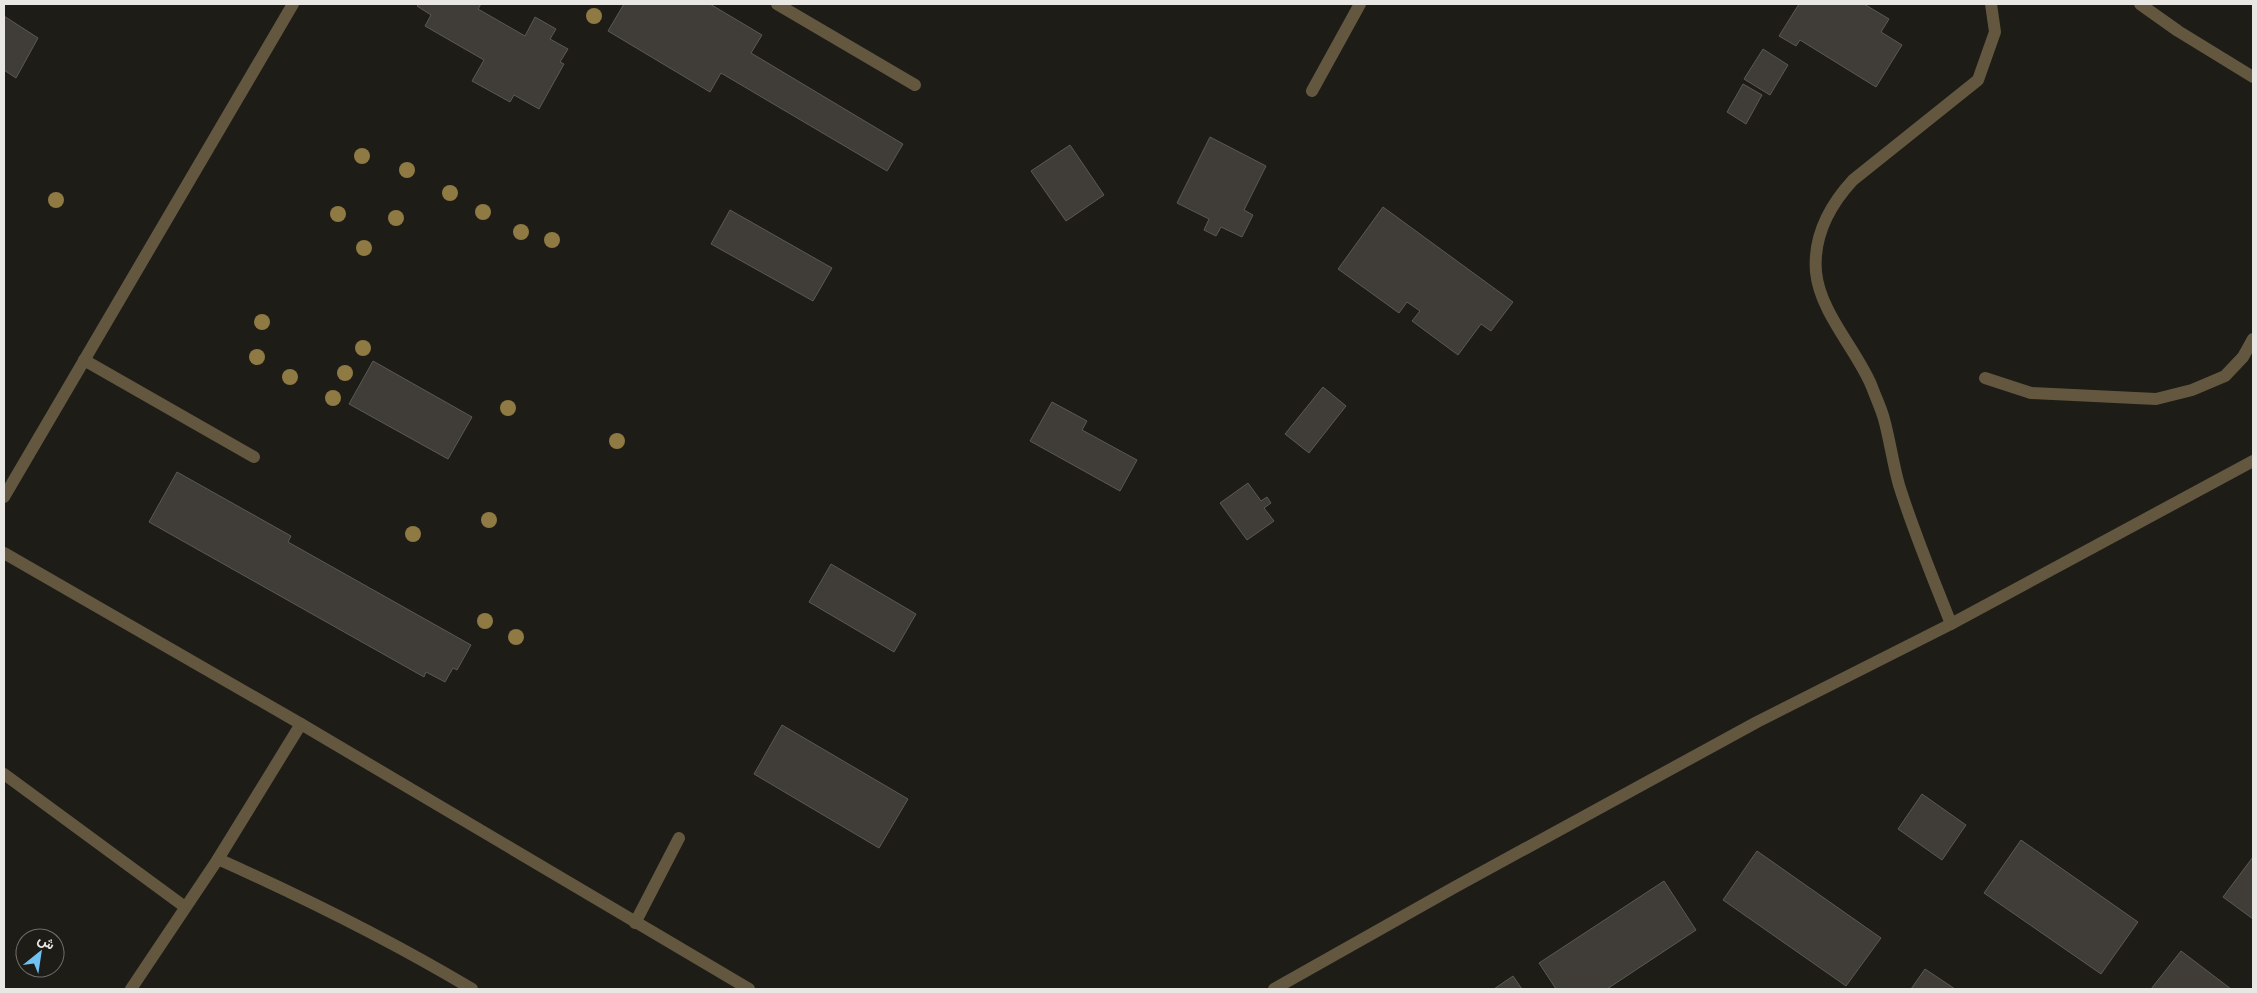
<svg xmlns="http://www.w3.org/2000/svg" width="2257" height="993" viewBox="0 0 2257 993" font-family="'Varela Round',Vazirmatn,sans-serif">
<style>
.building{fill:#403d38;stroke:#5b5954}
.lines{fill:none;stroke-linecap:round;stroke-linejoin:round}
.minor{stroke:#63583f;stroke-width:12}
.tertiary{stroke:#63583f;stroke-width:12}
.tree{fill:#8f7a44}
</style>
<rect width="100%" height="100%" fill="#1e1c17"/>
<!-- building -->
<g class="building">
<path d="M 419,4 L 481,4 L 478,9 L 525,36 L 535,17 L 556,29 L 550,39 L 568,49 L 560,62 L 564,64 L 539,109 L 514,95 L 510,102 L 472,81 L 484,60 L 425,26 L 431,15 L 417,6 Z"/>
<path d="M 624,4 L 710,4 L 762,35 L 751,53 L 903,144 L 887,171 L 721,73 L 710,92 L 608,31 Z"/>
<path d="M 1799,4 L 1864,4 L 1889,19 L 1881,32 L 1902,45 L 1876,87 L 1800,40 L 1796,46 L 1779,36 Z"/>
<path d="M 4,16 L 38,38 L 16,78 L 4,70 Z"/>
<path d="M 1763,49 L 1788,65 L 1770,95 L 1744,79 Z"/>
<path d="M 1743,84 L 1762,95 L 1746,124 L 1727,112 Z"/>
<path d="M 1210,137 L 1266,166 L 1244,210 L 1253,215 L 1242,237 L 1221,227 L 1216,236 L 1204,230 L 1209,219 L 1177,203 Z"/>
<path d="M 1070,145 L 1104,195 L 1066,221 L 1031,171 Z"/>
<path d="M 1383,207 L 1513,302 L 1491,331 L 1481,324 L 1458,355 L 1412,321 L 1420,311 L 1407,302 L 1399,313 L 1338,269 Z"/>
<path d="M 730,210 L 832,268 L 813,301 L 711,244 Z"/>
<path d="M 373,361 L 472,417 L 448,459 L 349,404 Z"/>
<path d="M 1323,387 L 1346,406 L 1309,453 L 1285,434 Z"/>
<path d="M 1052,402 L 1087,421 L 1082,430 L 1137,460 L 1120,491 L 1030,441 Z"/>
<path d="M 177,472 L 291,536 L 288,542 L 471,645 L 457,670 L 453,668 L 445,682 L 426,672 L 424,677 L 149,522 Z"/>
<path d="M 1248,483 L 1261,501 L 1267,497 L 1271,503 L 1264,508 L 1274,521 L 1247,540 L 1220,503 Z"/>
<path d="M 831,564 L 916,614 L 894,652 L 809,602 Z"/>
<path d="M 782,725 L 908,799 L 879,848 L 754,774 Z"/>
<path d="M 1922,794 L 1966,825 L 1942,860 L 1898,829 Z"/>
<path d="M 2021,840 L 2138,922 L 2101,974 L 1984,893 Z"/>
<path d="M 1757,851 L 1881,938 L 1846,986 L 1723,900 Z"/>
<path d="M 2253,857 L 2253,919 L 2223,897 Z"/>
<path d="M 1664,881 L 1696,930 L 1607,989 L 1556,989 L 1539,963 Z"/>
<path d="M 2181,951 L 2231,989 L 2151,989 Z"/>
<path d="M 1925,969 L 1955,989 L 1911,989 Z"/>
<path d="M 1513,976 L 1522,989 L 1494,989 Z"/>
</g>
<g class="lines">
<!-- minor -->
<g class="minor">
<path d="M 777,4 L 915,85"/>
<path d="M 2140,4 L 2178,31 L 2253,77"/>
<path d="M 1312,91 L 1360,4"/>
<path d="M 84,360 L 254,457"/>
<path d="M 1985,378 L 2031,393 L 2156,399 L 2192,390 L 2225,376 L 2243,357 L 2253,339"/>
<path d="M 4,553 L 301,724 L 749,989"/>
<path d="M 1951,624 C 1933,578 1914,533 1899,485 C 1893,464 1890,441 1884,419 C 1881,408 1876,398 1872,387 C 1857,350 1820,313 1816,272 C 1813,236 1829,206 1853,180 L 1978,80 L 1995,32 L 1991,4"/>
<path d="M 4,774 L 185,907"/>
<path d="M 218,859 C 305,898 390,940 472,989"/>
<path d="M 635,923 L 679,838"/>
<path d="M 131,989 L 218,859 L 301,724"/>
<path d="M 1274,989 L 1455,887 L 1757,722 L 1951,624 L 2253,461"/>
</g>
<!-- tertiary -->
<path class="tertiary" d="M 4,497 L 293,4"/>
</g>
<!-- trees -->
<g class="tree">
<circle cx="594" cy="16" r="8"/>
<circle cx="362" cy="156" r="8"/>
<circle cx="407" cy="170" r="8"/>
<circle cx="450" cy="193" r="8"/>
<circle cx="56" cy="200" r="8"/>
<circle cx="483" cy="212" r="8"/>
<circle cx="338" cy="214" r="8"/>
<circle cx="396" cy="218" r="8"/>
<circle cx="521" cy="232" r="8"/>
<circle cx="552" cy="240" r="8"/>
<circle cx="364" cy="248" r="8"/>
<circle cx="262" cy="322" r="8"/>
<circle cx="363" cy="348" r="8"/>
<circle cx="257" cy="357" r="8"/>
<circle cx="345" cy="373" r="8"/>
<circle cx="290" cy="377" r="8"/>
<circle cx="333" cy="398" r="8"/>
<circle cx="508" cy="408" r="8"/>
<circle cx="617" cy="441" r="8"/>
<circle cx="489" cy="520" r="8"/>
<circle cx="413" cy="534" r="8"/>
<circle cx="485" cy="621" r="8"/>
<circle cx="516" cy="637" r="8"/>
</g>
<!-- border -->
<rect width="2257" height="993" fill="none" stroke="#e9e7e4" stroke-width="10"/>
<!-- north arrow -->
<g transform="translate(40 953) rotate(30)"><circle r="24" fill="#1e1c17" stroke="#6f6d69"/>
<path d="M0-4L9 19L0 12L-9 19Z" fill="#6fc2f4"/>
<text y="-8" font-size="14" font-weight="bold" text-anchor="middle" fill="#e9e7e4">ش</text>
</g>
</svg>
